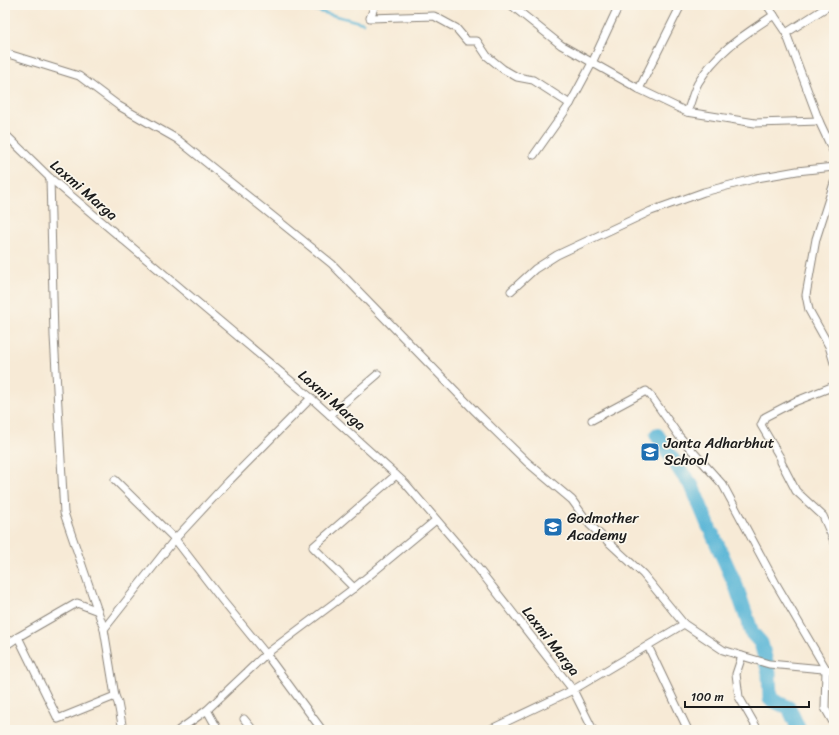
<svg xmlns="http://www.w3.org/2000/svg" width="839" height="735" viewBox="0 0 839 735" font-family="Sriracha,sans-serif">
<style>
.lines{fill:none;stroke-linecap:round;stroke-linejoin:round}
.stream{stroke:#58b5d6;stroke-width:2.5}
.river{stroke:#58b5d6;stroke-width:15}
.street-casing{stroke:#8a8379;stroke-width:9}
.street{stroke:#fff;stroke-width:7}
.labels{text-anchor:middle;stroke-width:3.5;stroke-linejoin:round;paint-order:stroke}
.street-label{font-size:15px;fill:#1c1c1c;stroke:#fbf7ec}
.poi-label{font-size:15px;fill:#1c1c1c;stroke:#fbf7ec;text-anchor:start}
</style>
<rect width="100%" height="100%" fill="#fbf7ec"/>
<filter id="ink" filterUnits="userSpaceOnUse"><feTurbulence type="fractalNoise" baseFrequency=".025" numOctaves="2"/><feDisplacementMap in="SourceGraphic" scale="8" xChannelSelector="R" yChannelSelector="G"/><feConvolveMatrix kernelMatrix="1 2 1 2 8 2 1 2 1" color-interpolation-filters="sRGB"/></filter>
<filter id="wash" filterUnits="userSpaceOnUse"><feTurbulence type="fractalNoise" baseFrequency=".012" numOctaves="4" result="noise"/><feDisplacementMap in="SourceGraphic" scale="16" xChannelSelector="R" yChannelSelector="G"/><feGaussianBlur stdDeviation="0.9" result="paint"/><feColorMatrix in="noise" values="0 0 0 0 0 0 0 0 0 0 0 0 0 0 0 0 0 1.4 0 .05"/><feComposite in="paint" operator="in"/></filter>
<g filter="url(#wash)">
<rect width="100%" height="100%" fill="#f7ead6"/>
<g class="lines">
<!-- stream -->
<path class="stream" d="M 301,5 L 321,12 L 363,23"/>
<!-- river -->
<g class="river">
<path d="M 657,435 L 681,472 L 692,486 L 709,527"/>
<path d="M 713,535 L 736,586 L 752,633 L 761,643 L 769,673 L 770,699 L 789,708 L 799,730"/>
</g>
</g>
</g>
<g filter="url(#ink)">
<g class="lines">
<!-- street casing -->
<g class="street-casing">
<g id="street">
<path d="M 375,5 L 370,18 L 434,16 L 456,28 L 467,41 L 477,41 L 487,56 L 503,69 L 517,77 L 533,80 L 570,104"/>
<path d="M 511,5 L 561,45 L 639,89 L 687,112 L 755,123 L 819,121"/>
<path d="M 767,5 L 786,33 L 819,121 L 834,153"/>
<path d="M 786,33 L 830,5"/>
<path d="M 5,53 L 79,76 L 119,106 L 177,139 L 332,264 L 475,411 L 527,462 L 572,500 L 590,525 L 643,574 L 684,624 L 723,650 L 742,656 L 769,664 L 834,670"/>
<path d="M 639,89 L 681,5"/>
<path d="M 687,112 C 691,103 693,92 698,83 C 717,51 744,35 774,15"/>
<path d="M 5,134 L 50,178 L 311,398 L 405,483 L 477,567 L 573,690 L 593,730"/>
<path d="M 534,155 L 570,104 L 592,63 L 619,5"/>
<path d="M 50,178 L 54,336 L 64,513 L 104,629 L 115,696 L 118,703 L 123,730"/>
<path d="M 834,183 L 816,239 L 806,295 L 809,310 L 829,346 L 834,363"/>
<path d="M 511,291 L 535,269 L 557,255 L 651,211 L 704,192 L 757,178 L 797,171 L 834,167"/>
<path d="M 834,386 L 794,402 L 765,417 L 761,425 L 781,459 L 781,462 L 796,491 L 823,516 L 834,541"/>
<path d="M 330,415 L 378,374"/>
<path d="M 592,420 L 646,391 L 651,396 L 679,436 L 723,485 L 775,582 L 826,669 L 825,708 L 834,724"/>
<path d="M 396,475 L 313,547 L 354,588 L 436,520"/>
<path d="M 115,480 L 175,539 L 222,600 L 266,654 L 322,730"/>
<path d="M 104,629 L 175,539 L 227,483 L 311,398"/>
<path d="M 18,637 L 58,719 L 115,696"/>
<path d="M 5,646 L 18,637 L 77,603 L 98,611"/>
<path d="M 648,646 L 688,730"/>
<path d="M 742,656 L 736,674 L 739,697 L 758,730"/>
<path d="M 207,710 L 218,730"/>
<path d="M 244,719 L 253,730"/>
<path d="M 179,730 L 207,710 L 266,654 L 354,588"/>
<path d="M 489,730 L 573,690 L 684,624"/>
</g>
</g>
<!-- street -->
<use href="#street" class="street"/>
</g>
</g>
<!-- icons -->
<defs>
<g id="school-square" transform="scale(1)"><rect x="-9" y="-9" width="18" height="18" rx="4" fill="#1f6fb2" stroke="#fbf7ec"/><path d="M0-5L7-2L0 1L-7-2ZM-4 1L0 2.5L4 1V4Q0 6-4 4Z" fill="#fff"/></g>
</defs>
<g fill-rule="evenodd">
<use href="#school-square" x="650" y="452"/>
<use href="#school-square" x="553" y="527"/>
</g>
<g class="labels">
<!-- street labels -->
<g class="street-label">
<text transform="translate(84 190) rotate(41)" y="5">Laxmi Marga</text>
<text transform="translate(332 400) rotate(41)" y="5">Laxmi Marga</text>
<text transform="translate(551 641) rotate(52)" y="5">Laxmi Marga</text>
</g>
<!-- poi labels -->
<g class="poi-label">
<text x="664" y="448">Janta Adharbhut<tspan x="664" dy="17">School</tspan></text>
<text x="567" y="523">Godmother<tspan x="567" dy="17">Academy</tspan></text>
</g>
</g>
<!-- margin -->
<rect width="839" height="735" fill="none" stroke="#fbf7ec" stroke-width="20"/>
<!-- scale -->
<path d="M685 701v6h124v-6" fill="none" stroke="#1c1c1c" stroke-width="2"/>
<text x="691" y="701" font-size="12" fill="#1c1c1c" stroke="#fbf7ec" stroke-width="3" paint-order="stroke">100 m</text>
</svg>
